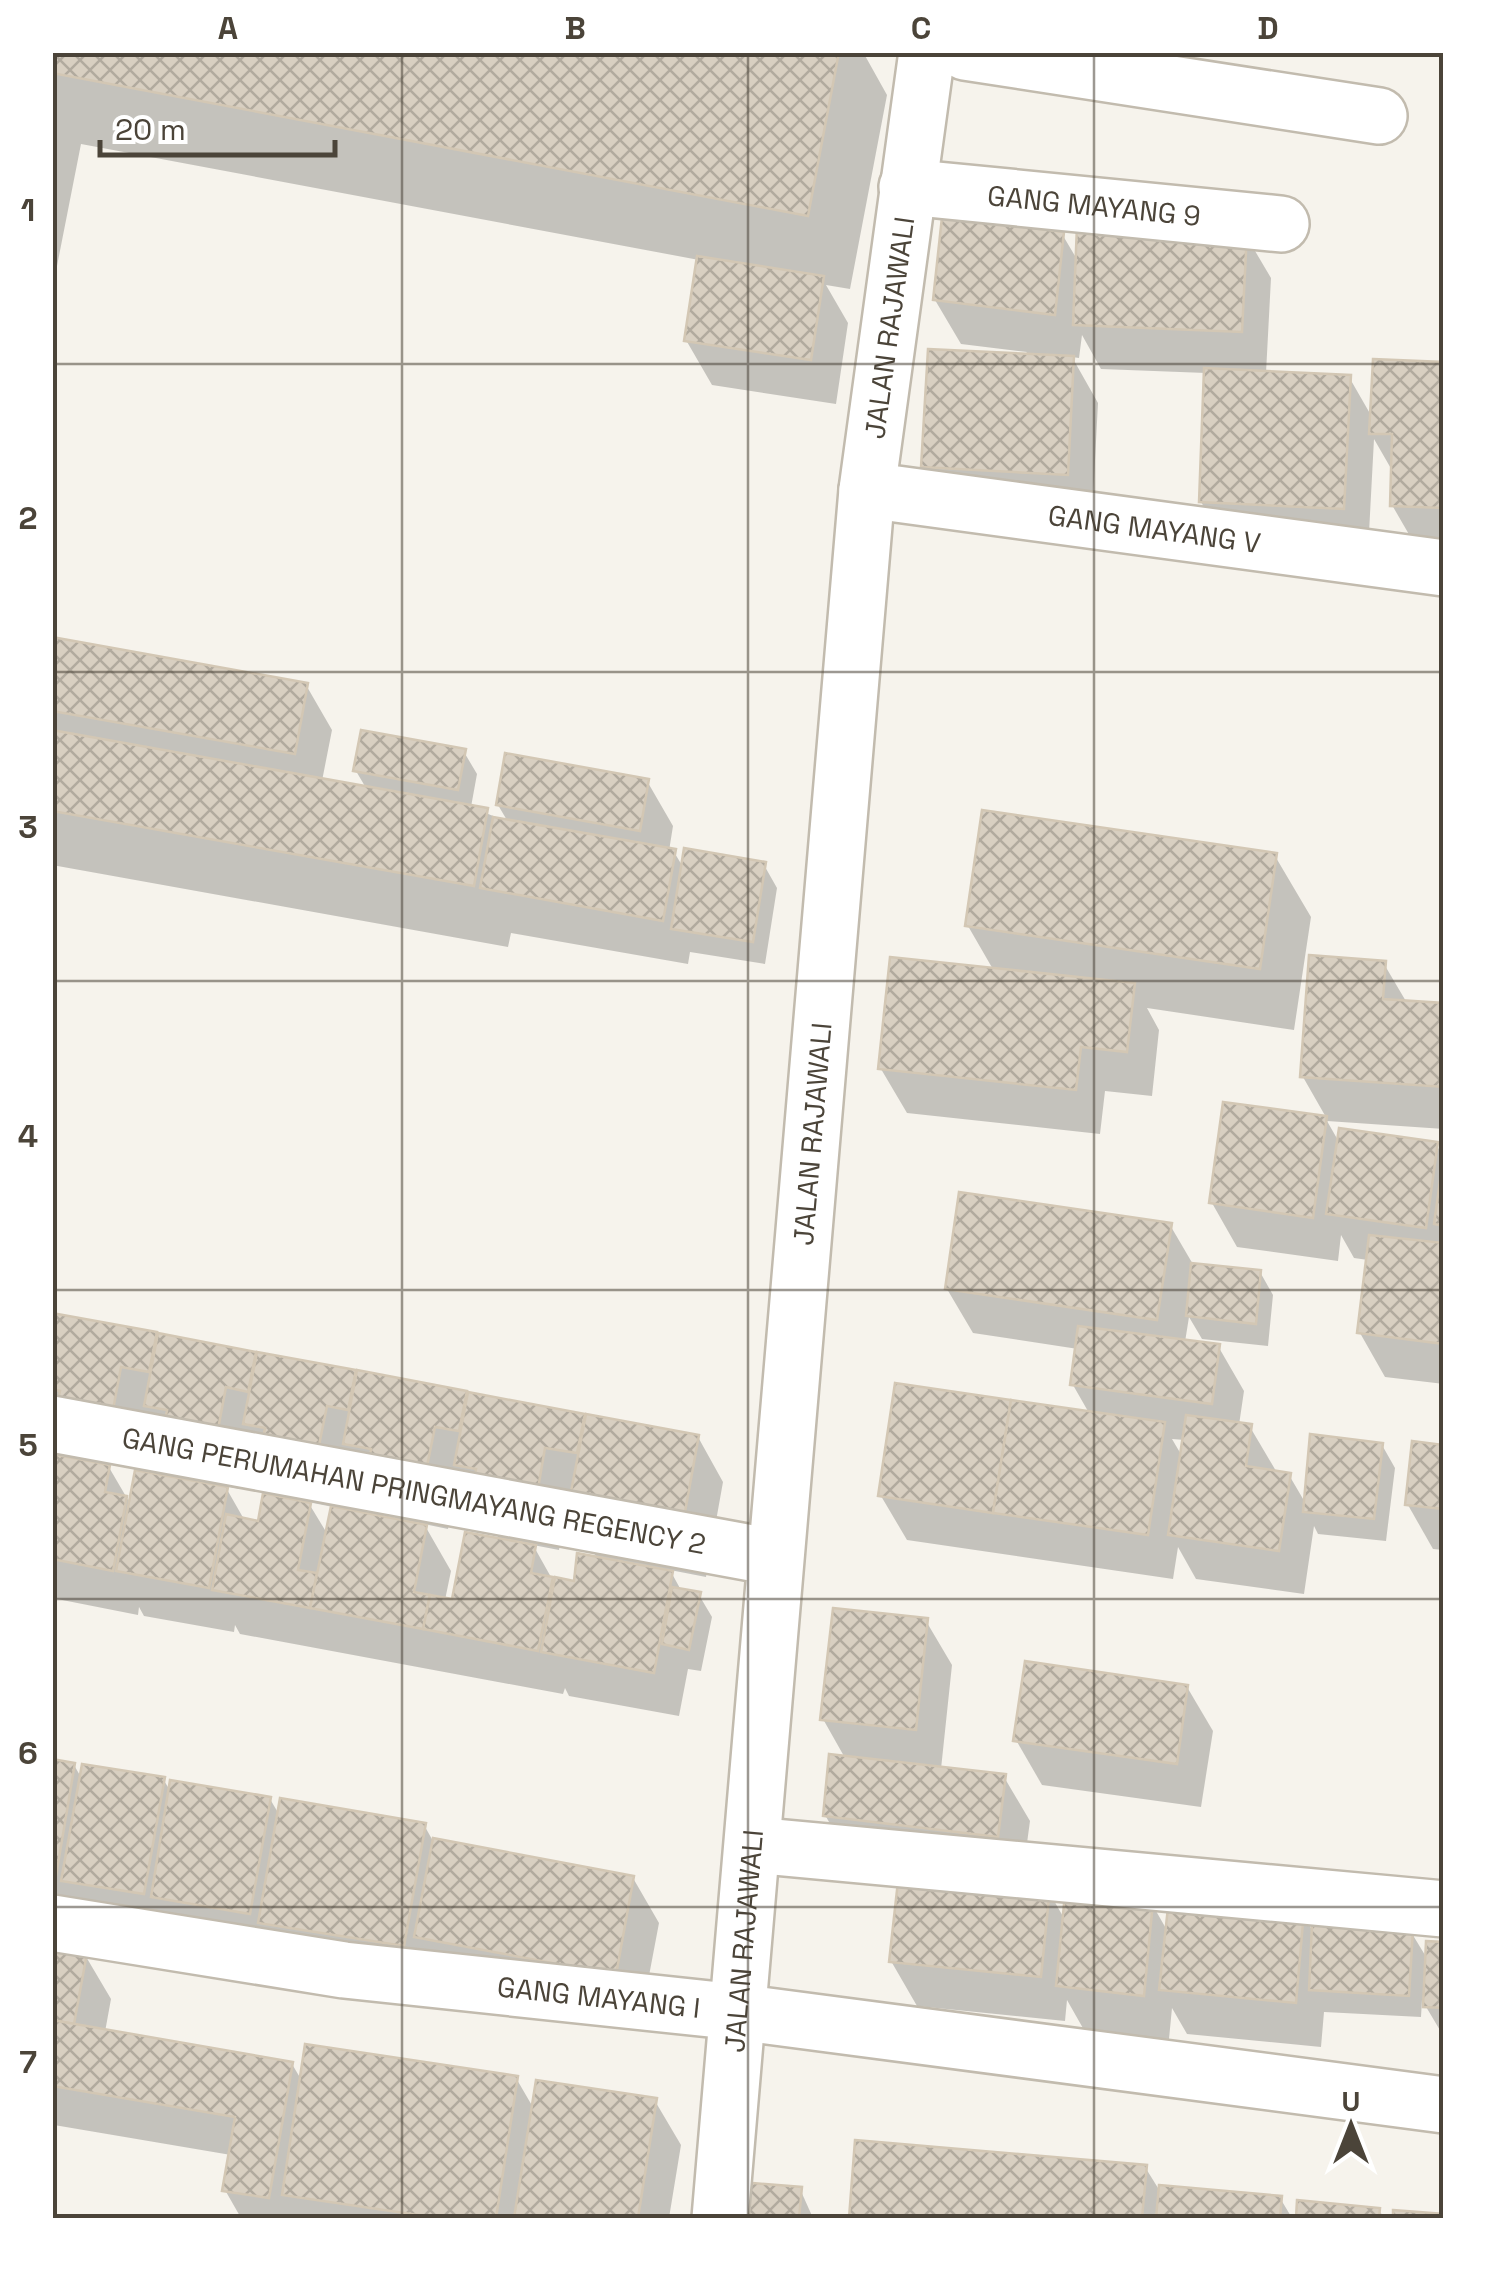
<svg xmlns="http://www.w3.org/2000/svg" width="1496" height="2271" viewBox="0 0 1496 2271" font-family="'Space Grotesk',sans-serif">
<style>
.shadow{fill:#0003;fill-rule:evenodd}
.building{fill:url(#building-cross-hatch);stroke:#d3c7b4;stroke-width:2.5}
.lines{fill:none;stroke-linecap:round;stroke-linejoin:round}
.minor-casing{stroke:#c2bbae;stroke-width:60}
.minor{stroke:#fff;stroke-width:55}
.grid{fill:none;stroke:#4b4439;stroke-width:2.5;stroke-opacity:0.55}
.labels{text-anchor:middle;stroke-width:10;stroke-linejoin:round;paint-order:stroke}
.street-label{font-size:28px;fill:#4b4439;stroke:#fff}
.neatline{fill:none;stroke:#4b4439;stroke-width:4}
.grid-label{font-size:32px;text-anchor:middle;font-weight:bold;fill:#4b4439}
</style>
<defs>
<pattern id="building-cross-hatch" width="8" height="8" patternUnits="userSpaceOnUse" patternTransform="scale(2.5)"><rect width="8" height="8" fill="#d8cfc1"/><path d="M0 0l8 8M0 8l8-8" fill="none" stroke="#b1aa9e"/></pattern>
</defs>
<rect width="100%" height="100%" fill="#f6f3ec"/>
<!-- shadow -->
<g class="shadow">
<path d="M 52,52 L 863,52 L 887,95 L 850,289 L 826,285 L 848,323 L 836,404 L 712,385 L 686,340 L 699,260 L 81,144 L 57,266 L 52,265 Z"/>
<path d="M 1062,234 L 1078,261 L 1245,234 L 1271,278 L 1266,373 L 1349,377 L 1372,417 L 1444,364 L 1444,551 L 1418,550 L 1392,505 L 1393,472 L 1374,439 L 1368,552 L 1227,546 L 1201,502 L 1206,373 L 1101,369 L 1082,335 L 1079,358 L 1072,357 L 1098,403 L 1092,518 L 949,511 L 924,466 L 1027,352 L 961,344 L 935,300 Z"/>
<path d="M 52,640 L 306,685 L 332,730 L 322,781 L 366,788 L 356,771 L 464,752 L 477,774 L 471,807 L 508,822 L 498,805 L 647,781 L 673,826 L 669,851 L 674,852 L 683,867 L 764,865 L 777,888 L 765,964 L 690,952 L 688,964 L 511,933 L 508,947 L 52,865 Z"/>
<path d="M 1275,856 L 1311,917 L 1294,1030 L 1147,1008 L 1159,1030 L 1152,1096 L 1105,1091 L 1100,1134 L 907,1113 L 881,1069 L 994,971 L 968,926 Z"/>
<path d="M 1384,964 L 1407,1003 L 1444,1006 L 1444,1129 L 1327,1121 L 1339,1142 L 1436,1144 L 1444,1158 L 1444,1384 L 1385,1377 L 1360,1333 L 1368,1260 L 1354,1258 L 1341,1235 L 1338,1261 L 1237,1247 L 1212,1203 L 1226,1105 L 1327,1119 L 1303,1077 Z"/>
<path d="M 1170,1225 L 1194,1266 L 1260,1272 L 1273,1295 L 1268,1346 L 1202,1339 L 1189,1317 L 1185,1342 L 1218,1346 L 1244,1391 L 1239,1425 L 1250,1427 L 1276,1471 L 1289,1475 L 1306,1504 L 1382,1445 L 1395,1468 L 1386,1541 L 1318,1534 L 1314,1526 L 1304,1594 L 1196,1579 L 1178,1547 L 1173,1579 L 907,1540 L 881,1496 L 1089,1413 L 1073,1385 L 1078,1349 L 973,1333 L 947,1289 ZM 1172,1439 L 1185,1440 L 1182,1456 Z"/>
<path d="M 52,1315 L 698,1437 L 723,1482 L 706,1577 L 670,1570 L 682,1592 L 699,1595 L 712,1617 L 701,1671 L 688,1669 L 679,1716 L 569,1696 L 565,1688 L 563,1694 L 240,1634 L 235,1625 L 234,1632 L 144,1616 L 139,1607 L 138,1615 L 52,1598 L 52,1456 L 85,1463 L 52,1407 ZM 145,1411 L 192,1483 L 131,1505 L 107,1464 L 135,1469 ZM 250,1432 L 289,1501 L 260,1524 L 245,1521 L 225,1486 L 240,1489 ZM 351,1454 L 379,1490 L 398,1522 L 340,1511 ZM 460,1469 L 501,1542 L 454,1602 L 445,1600 L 451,1571 L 424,1524 L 448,1529 ZM 308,1502 L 333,1507 L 328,1535 ZM 567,1506 L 598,1560 L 576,1584 L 556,1586 L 533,1545 L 559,1550 Z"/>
<path d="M 1444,1447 L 1444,1550 L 1433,1549 L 1408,1505 Z"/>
<path d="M 926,1621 L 952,1665 L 941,1769 L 1004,1777 L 1030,1821 L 1022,1880 L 851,1860 L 825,1815 L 845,1758 L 823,1719 Z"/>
<path d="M 1187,1687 L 1213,1731 L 1201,1807 L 1042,1785 L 1016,1740 Z"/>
<path d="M 52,1761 L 74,1765 L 82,1779 L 163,1779 L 171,1792 L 270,1799 L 280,1816 L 424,1825 L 433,1841 L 633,1878 L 659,1923 L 641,2018 L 52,1914 Z"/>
<path d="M 1048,1890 L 1065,1920 L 1152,1904 L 1168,1932 L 1302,1913 L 1314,1933 L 1411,1932 L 1428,1960 L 1444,1944 L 1444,2037 L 1422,2000 L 1421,2017 L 1324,2012 L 1321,2047 L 1187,2034 L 1172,2008 L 1169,2039 L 1084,2030 L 1067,2000 L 1065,2021 L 917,2006 L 891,1961 Z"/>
<path d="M 52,1949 L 85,1955 L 111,1999 L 105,2032 L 292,2064 L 302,2081 L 516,2078 L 534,2109 L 655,2101 L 681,2145 L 669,2218 L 241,2218 L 225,2190 L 231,2155 L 54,2125 Z"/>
<path d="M 857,2143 L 1145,2167 L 1158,2188 L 1280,2198 L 1292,2218 L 851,2218 Z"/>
<path d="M 800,2189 L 813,2218 L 740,2218 Z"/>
<path d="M 1300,2203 L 1379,2210 L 1384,2218 L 1298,2218 Z"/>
</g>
<!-- building -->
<g class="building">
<path d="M 52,52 L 839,52 L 808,216 L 52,73 Z"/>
<path d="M 942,217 L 1064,232 L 1055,315 L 933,300 Z"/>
<path d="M 1077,225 L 1247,232 L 1242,332 L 1073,325 Z"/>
<path d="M 697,256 L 824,276 L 811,360 L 684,341 Z"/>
<path d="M 928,349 L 1074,356 L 1068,475 L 921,467 Z"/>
<path d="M 1373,359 L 1444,362 L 1444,508 L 1390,506 L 1392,434 L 1369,434 Z"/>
<path d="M 1204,368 L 1351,375 L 1344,509 L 1199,502 Z"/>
<path d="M 52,637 L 308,683 L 295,754 L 52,711 Z"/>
<path d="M 52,730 L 488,808 L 474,886 L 52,811 Z"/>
<path d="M 361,730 L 466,749 L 458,790 L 353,771 Z"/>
<path d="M 505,753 L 649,779 L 640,831 L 496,805 Z"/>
<path d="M 982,810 L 1277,853 L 1260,969 L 965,926 Z"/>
<path d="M 493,817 L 676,849 L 663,921 L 480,888 Z"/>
<path d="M 684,848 L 766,862 L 753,942 L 671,929 Z"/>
<path d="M 1309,955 L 1386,961 L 1383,999 L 1444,1003 L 1444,1087 L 1300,1077 Z"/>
<path d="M 890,957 L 1135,983 L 1127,1052 L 1081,1047 L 1076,1090 L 878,1069 Z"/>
<path d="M 1223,1102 L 1327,1116 L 1313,1218 L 1209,1203 Z"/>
<path d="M 1339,1128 L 1438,1142 L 1426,1228 L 1326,1214 Z"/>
<path d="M 1444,1152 L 1444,1226 L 1434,1224 Z"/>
<path d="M 959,1192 L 1172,1223 L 1157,1320 L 945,1289 Z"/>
<path d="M 1369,1235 L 1444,1243 L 1444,1344 L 1357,1333 Z"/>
<path d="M 1191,1263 L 1261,1270 L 1256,1324 L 1186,1316 Z"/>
<path d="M 52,1313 L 157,1332 L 149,1372 L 121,1367 L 110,1426 L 55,1415 L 60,1391 L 52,1389 Z"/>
<path d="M 1078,1326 L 1220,1344 L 1212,1404 L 1070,1385 Z"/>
<path d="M 158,1333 L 256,1352 L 248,1392 L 226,1387 L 215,1445 L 162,1436 L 167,1410 L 144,1406 Z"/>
<path d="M 257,1352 L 356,1370 L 348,1410 L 327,1406 L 315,1465 L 260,1454 L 265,1428 L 243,1424 Z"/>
<path d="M 357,1370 L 467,1391 L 459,1431 L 435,1427 L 423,1486 L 367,1474 L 371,1449 L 343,1444 Z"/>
<path d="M 895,1383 L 1011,1400 L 993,1513 L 878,1496 Z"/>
<path d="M 468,1392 L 585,1414 L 577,1453 L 545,1448 L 535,1506 L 471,1495 L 476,1469 L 454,1465 Z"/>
<path d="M 1011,1400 L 1165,1422 L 1148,1535 L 993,1513 Z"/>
<path d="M 586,1414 L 699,1435 L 681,1534 L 567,1512 Z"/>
<path d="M 1186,1415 L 1252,1424 L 1246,1466 L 1291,1473 L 1279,1551 L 1168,1535 Z"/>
<path d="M 1310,1434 L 1383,1443 L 1374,1519 L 1303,1512 Z"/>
<path d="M 1412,1441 L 1444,1445 L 1444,1509 L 1405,1505 Z"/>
<path d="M 52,1454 L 110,1465 L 105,1492 L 127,1496 L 113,1571 L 52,1559 Z"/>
<path d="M 135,1470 L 228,1487 L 209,1588 L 116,1571 Z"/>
<path d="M 263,1493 L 311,1503 L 298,1570 L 317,1573 L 310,1608 L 212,1590 L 226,1514 L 258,1521 Z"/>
<path d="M 331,1506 L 427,1525 L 414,1592 L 430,1595 L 423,1629 L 310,1608 Z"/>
<path d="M 465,1532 L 536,1545 L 531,1573 L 553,1577 L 538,1651 L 423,1629 L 430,1595 L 452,1599 Z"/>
<path d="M 577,1553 L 673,1571 L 654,1673 L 541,1652 L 555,1577 L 574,1581 Z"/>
<path d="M 672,1587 L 701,1592 L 689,1650 L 662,1644 Z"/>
<path d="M 833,1608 L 928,1618 L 916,1730 L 820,1720 Z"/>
<path d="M 1025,1661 L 1188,1685 L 1177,1764 L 1013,1741 Z"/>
<path d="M 829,1754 L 1006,1774 L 998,1837 L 823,1816 Z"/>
<path d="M 52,1759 L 75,1763 L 56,1876 L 52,1875 Z"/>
<path d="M 82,1764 L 165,1777 L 144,1894 L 61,1881 Z"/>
<path d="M 170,1780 L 271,1797 L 250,1914 L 151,1897 Z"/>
<path d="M 280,1798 L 426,1823 L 404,1946 L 258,1923 Z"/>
<path d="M 433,1838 L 634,1876 L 616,1975 L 414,1937 Z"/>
<path d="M 899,1872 L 1050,1888 L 1041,1977 L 889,1962 Z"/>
<path d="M 1065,1894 L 1153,1902 L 1144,1996 L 1056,1986 Z"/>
<path d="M 1169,1898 L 1304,1911 L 1296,2003 L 1159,1990 Z"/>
<path d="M 1312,1924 L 1413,1929 L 1409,1996 L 1309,1990 Z"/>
<path d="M 1426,1941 L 1444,1942 L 1444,2008 L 1423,2007 Z"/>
<path d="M 52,1947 L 87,1953 L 74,2024 L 52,2020 Z"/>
<path d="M 52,2020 L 293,2062 L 269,2198 L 222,2191 L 235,2117 L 52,2086 Z"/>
<path d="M 305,2044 L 518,2076 L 496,2218 L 438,2218 L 282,2195 Z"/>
<path d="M 536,2080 L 657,2098 L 638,2218 L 514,2218 Z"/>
<path d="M 855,2140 L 1147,2165 L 1142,2218 L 849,2218 Z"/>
<path d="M 741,2182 L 802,2187 L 799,2218 L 737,2218 Z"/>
<path d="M 1159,2185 L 1282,2196 L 1280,2218 L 1156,2218 Z"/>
<path d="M 1297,2200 L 1380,2208 L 1379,2218 L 1296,2218 Z"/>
<path d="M 1393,2210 L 1444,2214 L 1444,2218 L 1393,2218 Z"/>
</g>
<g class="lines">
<!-- minor casing -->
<g class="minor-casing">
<g id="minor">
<path d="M 965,52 L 1379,116"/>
<path id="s1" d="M 907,187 L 1281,224"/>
<path id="s2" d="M 867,490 L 1444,568"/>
<path id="s3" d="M 52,1424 L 773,1557"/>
<path d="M 753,1845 L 1444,1909"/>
<path id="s4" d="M 52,1923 L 344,1970 L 738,2012 L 1444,2105"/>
<path id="s5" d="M 720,2218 L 867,490 L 927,52"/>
</g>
</g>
<!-- minor -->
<use href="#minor" class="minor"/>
</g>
<!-- grid -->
<path class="grid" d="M 402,52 L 402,2218M 748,52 L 748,2218M 1094,52 L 1094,2218M 52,364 L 1444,364M 52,672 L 1444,672M 52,981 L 1444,981M 52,1290 L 1444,1290M 52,1599 L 1444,1599M 52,1907 L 1444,1907"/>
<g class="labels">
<!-- street labels -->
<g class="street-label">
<text dy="10" stroke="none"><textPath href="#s1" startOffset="188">GANG MAYANG 9</textPath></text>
<text dy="10" stroke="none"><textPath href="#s5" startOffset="1898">JALAN RAJAWALI</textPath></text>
<text dy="10" stroke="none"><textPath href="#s2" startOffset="290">GANG MAYANG V</textPath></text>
<text dy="10" stroke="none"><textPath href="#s5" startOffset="1088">JALAN RAJAWALI</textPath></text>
<text dy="10" stroke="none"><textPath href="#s3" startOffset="368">GANG PERUMAHAN PRINGMAYANG REGENCY 2</textPath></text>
<text dy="10" stroke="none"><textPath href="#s5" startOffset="278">JALAN RAJAWALI</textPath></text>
<text dy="10" stroke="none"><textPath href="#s4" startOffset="552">GANG MAYANG I</textPath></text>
</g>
</g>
<!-- border -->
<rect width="1496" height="2271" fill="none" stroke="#ffffff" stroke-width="110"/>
<!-- north arrow -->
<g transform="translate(1351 2126)" stroke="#ffffff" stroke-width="8" paint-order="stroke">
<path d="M0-8L18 38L0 25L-18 38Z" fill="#4b4439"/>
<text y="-15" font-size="28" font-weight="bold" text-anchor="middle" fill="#4b4439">U</text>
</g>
<!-- scale -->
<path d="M100 140v15h235v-15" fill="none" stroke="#4b4439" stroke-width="5"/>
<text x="115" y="140" font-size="30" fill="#4b4439" stroke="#ffffff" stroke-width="8" paint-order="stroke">20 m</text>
<rect x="55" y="55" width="1386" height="2161" class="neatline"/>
<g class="grid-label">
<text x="228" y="39">A</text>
<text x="575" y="39">B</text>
<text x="921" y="39">C</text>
<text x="1268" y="39">D</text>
<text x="28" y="221">1</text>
<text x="28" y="529">2</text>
<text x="28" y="838">3</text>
<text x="28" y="1147">4</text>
<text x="28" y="1456">5</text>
<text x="28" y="1764">6</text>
<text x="28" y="2073">7</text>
</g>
</svg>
